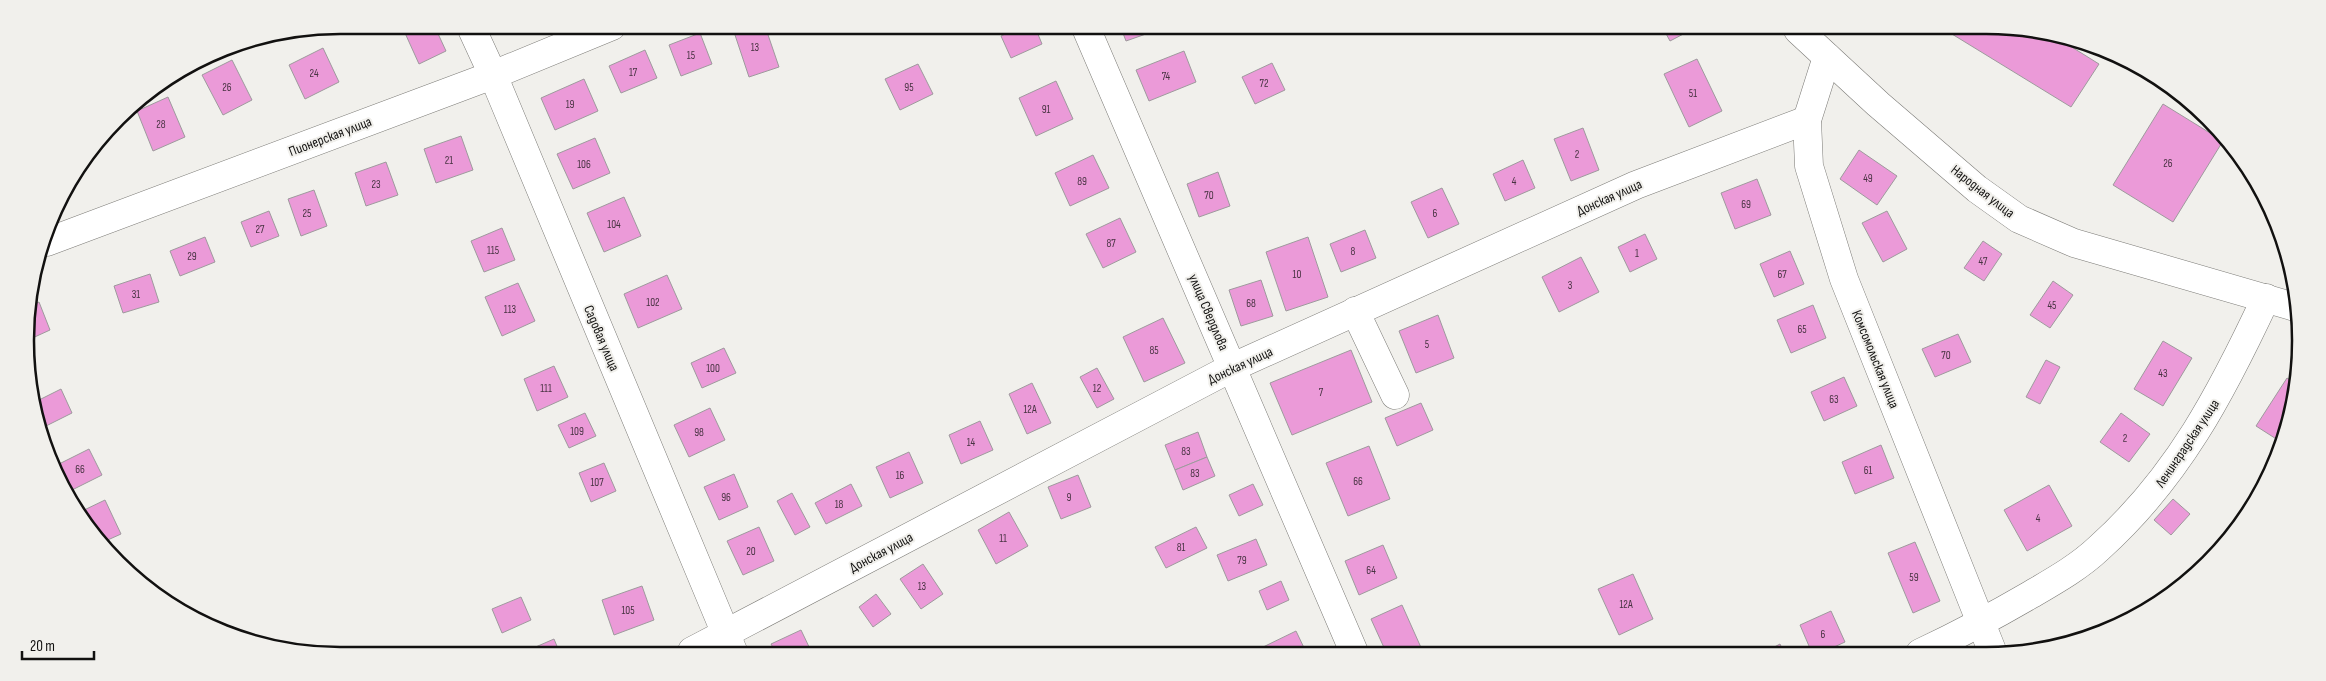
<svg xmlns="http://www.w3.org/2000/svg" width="2326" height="681" viewBox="0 0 2326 681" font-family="'Sofia Sans Condensed',sans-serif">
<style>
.building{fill:#eb9ad8;stroke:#9e9a9d}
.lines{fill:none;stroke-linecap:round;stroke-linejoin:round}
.minor-casing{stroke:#7c7b77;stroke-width:29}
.minor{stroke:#fff;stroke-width:28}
.labels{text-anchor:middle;stroke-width:4;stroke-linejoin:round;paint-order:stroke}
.number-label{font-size:11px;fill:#483342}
.street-label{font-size:14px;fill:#121110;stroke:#f1f0ec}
.rim{fill:none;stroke:#121110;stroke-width:2.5}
</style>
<rect width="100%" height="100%" fill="#f1f0ec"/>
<!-- building -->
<g class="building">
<path d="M 422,25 L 434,25 L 446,51 L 419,64 L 405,33 Z"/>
<path d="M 732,26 L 765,26 L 779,67 L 749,77 Z"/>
<path d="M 1020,27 L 1035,27 L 1042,44 L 1011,58 L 1001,36 Z"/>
<path d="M 1121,28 L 1163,28 L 1126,41 Z"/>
<path d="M 1664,30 L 1691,30 L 1670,41 Z"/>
<path d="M 1947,31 L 2046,31 L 2099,64 L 2071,107 Z"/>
<path d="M 700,33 L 712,64 L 681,76 L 669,45 Z"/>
<path d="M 323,48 L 339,82 L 305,99 L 289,65 Z"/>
<path d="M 645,50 L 657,78 L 621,93 L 609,66 Z"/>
<path d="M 1184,51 L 1196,82 L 1149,101 L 1136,70 Z"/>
<path d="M 1697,59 L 1722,111 L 1689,127 L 1664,74 Z"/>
<path d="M 232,60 L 252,100 L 223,115 L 202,75 Z"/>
<path d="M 1272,63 L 1285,90 L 1255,104 L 1242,77 Z"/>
<path d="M 918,64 L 933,94 L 900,110 L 885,79 Z"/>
<path d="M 584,79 L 598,111 L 555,130 L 541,98 Z"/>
<path d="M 1056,81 L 1073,119 L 1036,136 L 1019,98 Z"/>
<path d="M 168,97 L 185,137 L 153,151 L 137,111 Z"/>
<path d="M 2163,104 L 2223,141 L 2173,222 L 2113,185 Z"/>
<path d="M 1583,128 L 1599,170 L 1571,181 L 1554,139 Z"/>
<path d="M 461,136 L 473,170 L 436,183 L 424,149 Z"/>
<path d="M 595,138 L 610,173 L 573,189 L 557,154 Z"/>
<path d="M 1859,150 L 1897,176 L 1877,205 L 1840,179 Z"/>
<path d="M 1093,155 L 1109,188 L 1070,206 L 1055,173 Z"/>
<path d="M 1523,160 L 1535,188 L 1505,201 L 1493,174 Z"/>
<path d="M 386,162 L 398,195 L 366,206 L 355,173 Z"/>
<path d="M 1218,172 L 1230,206 L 1199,217 L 1187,184 Z"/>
<path d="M 1757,179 L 1771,215 L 1735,229 L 1721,193 Z"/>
<path d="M 1442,188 L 1459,224 L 1428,238 L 1411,202 Z"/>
<path d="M 314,190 L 327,226 L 301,236 L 288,199 Z"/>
<path d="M 624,197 L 641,236 L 604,252 L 587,213 Z"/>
<path d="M 269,211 L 279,236 L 251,247 L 241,222 Z"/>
<path d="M 1887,211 L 1907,249 L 1883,262 L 1862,223 Z"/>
<path d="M 1120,218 L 1136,252 L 1103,268 L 1086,234 Z"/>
<path d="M 502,228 L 515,260 L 484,272 L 471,241 Z"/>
<path d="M 1365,230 L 1376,258 L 1341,272 L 1330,244 Z"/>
<path d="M 1645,234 L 1657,259 L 1630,272 L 1618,247 Z"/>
<path d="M 205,237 L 215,262 L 180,276 L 170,251 Z"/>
<path d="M 1308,237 L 1328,297 L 1286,311 L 1266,252 Z"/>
<path d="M 1983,241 L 2002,254 L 1984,281 L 1964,268 Z"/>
<path d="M 1790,251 L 1804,284 L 1774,297 L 1760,264 Z"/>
<path d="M 1581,257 L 1599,292 L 1559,312 L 1542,277 Z"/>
<path d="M 150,274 L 159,302 L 123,313 L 114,286 Z"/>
<path d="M 667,275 L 682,309 L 638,328 L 624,294 Z"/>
<path d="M 1261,280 L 1273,316 L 1241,326 L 1229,290 Z"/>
<path d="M 2053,281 L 2073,295 L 2050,328 L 2030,315 Z"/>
<path d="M 518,283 L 535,321 L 502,336 L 485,297 Z"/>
<path d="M 39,302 L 50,330 L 28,340 L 26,320 L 29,306 Z"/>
<path d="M 1813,305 L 1826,338 L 1791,353 L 1777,320 Z"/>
<path d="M 1438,315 L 1454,358 L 1416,373 L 1399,331 Z"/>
<path d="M 1163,318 L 1185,363 L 1144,382 L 1123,337 Z"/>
<path d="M 1958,334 L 1971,362 L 1935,377 L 1922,349 Z"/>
<path d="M 2163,341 L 2192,358 L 2163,406 L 2134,389 Z"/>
<path d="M 724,348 L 736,373 L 702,388 L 691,363 Z"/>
<path d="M 1351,350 L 1372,402 L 1292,435 L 1270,383 Z"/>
<path d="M 2046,360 L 2060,367 L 2040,404 L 2026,397 Z"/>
<path d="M 554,366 L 568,397 L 537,411 L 524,379 Z"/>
<path d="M 1097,368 L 1114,399 L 1097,408 L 1080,377 Z"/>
<path d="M 1844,377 L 1857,406 L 1824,421 L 1811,392 Z"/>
<path d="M 2287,378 L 2295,383 L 2295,402 L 2281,442 L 2256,426 Z"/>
<path d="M 1032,383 L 1051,423 L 1027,434 L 1009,394 Z"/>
<path d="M 61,389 L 72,413 L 46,426 L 35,402 Z"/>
<path d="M 1421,403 L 1433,430 L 1397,446 L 1385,418 Z"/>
<path d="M 710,408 L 725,440 L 689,457 L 674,425 Z"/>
<path d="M 585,413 L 596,436 L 569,448 L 558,425 Z"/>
<path d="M 2121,413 L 2150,434 L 2129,462 L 2100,442 Z"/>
<path d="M 980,421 L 993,450 L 961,464 L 949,435 Z"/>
<path d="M 1198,432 L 1207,457 L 1175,470 L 1165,445 Z"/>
<path d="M 1881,445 L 1894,478 L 1855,494 L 1842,462 Z"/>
<path d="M 1369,446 L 1390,499 L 1348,516 L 1326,463 Z"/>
<path d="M 89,449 L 102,475 L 72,490 L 59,464 Z"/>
<path d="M 909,452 L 923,483 L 890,498 L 876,467 Z"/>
<path d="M 1207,457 L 1215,476 L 1183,490 L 1175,470 Z"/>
<path d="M 604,463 L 616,491 L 591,502 L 579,473 Z"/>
<path d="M 734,474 L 748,507 L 719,520 L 704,487 Z"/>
<path d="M 1078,475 L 1091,507 L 1061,519 L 1048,487 Z"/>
<path d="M 851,484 L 862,506 L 826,524 L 815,503 Z"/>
<path d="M 1253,484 L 1263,505 L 1239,516 L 1229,495 Z"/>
<path d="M 2049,485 L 2072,526 L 2027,551 L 2004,510 Z"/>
<path d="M 792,493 L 810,527 L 795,535 L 777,501 Z"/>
<path d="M 2173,499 L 2190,514 L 2171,535 L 2154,520 Z"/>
<path d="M 105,500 L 121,534 L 101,543 L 90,532 L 80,512 Z"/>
<path d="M 1009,512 L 1028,546 L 996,564 L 978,530 Z"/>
<path d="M 759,527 L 774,561 L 743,575 L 727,541 Z"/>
<path d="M 1196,527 L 1207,548 L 1166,568 L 1155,547 Z"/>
<path d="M 1256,539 L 1267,565 L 1228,581 L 1217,555 Z"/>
<path d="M 1915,542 L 1940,601 L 1913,613 L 1888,553 Z"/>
<path d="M 1383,545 L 1397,578 L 1359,595 L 1345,561 Z"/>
<path d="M 923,564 L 943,594 L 921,609 L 900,579 Z"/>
<path d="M 1633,574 L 1653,619 L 1619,635 L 1598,589 Z"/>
<path d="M 1281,581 L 1289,600 L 1267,610 L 1259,591 Z"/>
<path d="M 642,586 L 654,620 L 614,635 L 602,600 Z"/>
<path d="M 876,594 L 891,614 L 873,627 L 859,607 Z"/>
<path d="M 521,597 L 531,620 L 502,633 L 492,609 Z"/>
<path d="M 1402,605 L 1423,652 L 1386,652 L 1371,619 Z"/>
<path d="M 1831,611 L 1845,642 L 1821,653 L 1812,653 L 1800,625 Z"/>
<path d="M 801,630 L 811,651 L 775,651 L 771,644 Z"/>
<path d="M 1296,631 L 1306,652 L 1260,652 L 1259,649 Z"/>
<path d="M 554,639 L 559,651 L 532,650 L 531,649 Z"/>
<path d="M 1780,644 L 1784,653 L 1763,653 Z"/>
</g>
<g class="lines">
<!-- minor casing -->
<g class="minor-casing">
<g id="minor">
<path d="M 470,25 L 493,75 L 733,651"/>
<path d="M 1086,28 L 1354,652"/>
<path d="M 1798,30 L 1878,104 L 1977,189 L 2019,219 L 2074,243 L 2295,307"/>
<path d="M 1827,57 L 1807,120 L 1809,166 L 1844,279 L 1993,653"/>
<path d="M 47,242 L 493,75 L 612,26"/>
<path d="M 1355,311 L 1395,395"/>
<path d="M 692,651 L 1233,367 L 1636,185 L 1807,120"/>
<path d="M 1920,653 C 1958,635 1994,616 2030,595 C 2054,581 2079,567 2099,548 C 2178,477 2222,392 2266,298"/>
</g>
</g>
<!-- minor -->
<use href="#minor" class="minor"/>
</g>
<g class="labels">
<!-- number labels -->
<g class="number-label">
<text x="755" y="51">13</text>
<text x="691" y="59">15</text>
<text x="633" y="76">17</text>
<text x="314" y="77">24</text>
<text x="1166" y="80">74</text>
<text x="1264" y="87">72</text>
<text x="227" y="91">26</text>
<text x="909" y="91">95</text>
<text x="1693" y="97">51</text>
<text x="570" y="108">19</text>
<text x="1046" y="113">91</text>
<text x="161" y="128">28</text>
<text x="1577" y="158">2</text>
<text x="449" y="164">21</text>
<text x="2168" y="167">26</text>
<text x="584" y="168">106</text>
<text x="1868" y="182">49</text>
<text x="1082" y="185">89</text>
<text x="1514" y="185">4</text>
<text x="376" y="188">23</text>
<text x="1209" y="199">70</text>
<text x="1746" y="208">69</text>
<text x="307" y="217">25</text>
<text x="1435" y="217">6</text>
<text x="614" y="228">104</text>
<text x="260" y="233">27</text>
<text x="1111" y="247">87</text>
<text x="493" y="254">115</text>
<text x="1353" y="255">8</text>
<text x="1637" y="257">1</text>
<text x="192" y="260">29</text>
<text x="1983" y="265">47</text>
<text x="1297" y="278">10</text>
<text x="1782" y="278">67</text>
<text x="1570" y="289">3</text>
<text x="136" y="298">31</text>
<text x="653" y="306">102</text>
<text x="1251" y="307">68</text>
<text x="2052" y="309">45</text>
<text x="510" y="313">113</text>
<text x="1802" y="333">65</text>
<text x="1427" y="348">5</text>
<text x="1154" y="354">85</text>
<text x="1946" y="359">70</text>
<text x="713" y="372">100</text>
<text x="2163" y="377">43</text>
<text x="546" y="392">111</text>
<text x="1097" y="392">12</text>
<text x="1321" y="396">7</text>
<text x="1834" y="403">63</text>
<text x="1030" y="413">12А</text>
<text x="577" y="435">109</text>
<text x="699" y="436">98</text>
<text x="2125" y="442">2</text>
<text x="971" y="446">14</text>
<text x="1186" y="455">83</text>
<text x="80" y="473">66</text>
<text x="1868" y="474">61</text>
<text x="1195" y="477">83</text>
<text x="900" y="479">16</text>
<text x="1358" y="485">66</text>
<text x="597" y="486">107</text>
<text x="726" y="501">96</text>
<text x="1069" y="501">9</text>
<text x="839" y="508">18</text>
<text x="2038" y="522">4</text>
<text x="1003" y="542">11</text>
<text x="1181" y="551">81</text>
<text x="751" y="555">20</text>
<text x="1242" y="564">79</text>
<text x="1371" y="574">64</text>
<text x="1914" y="581">59</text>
<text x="922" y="590">13</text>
<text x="1626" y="608">12А</text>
<text x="628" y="614">105</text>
<text x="1823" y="638">6</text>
</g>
<!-- street labels -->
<g class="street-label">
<text transform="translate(330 136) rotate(-21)" y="5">Пионерская улица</text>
<text transform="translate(1983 191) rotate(38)" y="5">Народная улица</text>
<text transform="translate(1609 197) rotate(-24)" y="5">Донская улица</text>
<text transform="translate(1209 312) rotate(67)" y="5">улица Свердлова</text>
<text transform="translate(602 338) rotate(67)" y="5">Садовая улица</text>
<text transform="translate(1876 359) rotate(68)" y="5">Комсомольская улица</text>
<text transform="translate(1240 365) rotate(-25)" y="5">Донская улица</text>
<text transform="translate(2187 443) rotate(-56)" y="5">Ленинградская улица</text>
<text transform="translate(881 552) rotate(-28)" y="5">Донская улица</text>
</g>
</g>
<!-- crop -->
<path d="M0 0H2326V681H0ZM340 34H1986A306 306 0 0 1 2292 340V341A306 306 0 0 1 1986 647H340A306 306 0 0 1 34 341V340A306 306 0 0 1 340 34Z" fill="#f1f0ec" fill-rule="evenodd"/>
<path class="rim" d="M340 34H1986A306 306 0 0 1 2292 340V341A306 306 0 0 1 1986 647H340A306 306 0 0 1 34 341V340A306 306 0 0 1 340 34Z"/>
<!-- scale -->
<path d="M22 651v8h72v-8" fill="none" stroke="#121110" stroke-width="2.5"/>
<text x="30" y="651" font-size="15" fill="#121110" stroke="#f1f0ec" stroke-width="4" paint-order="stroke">20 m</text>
</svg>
